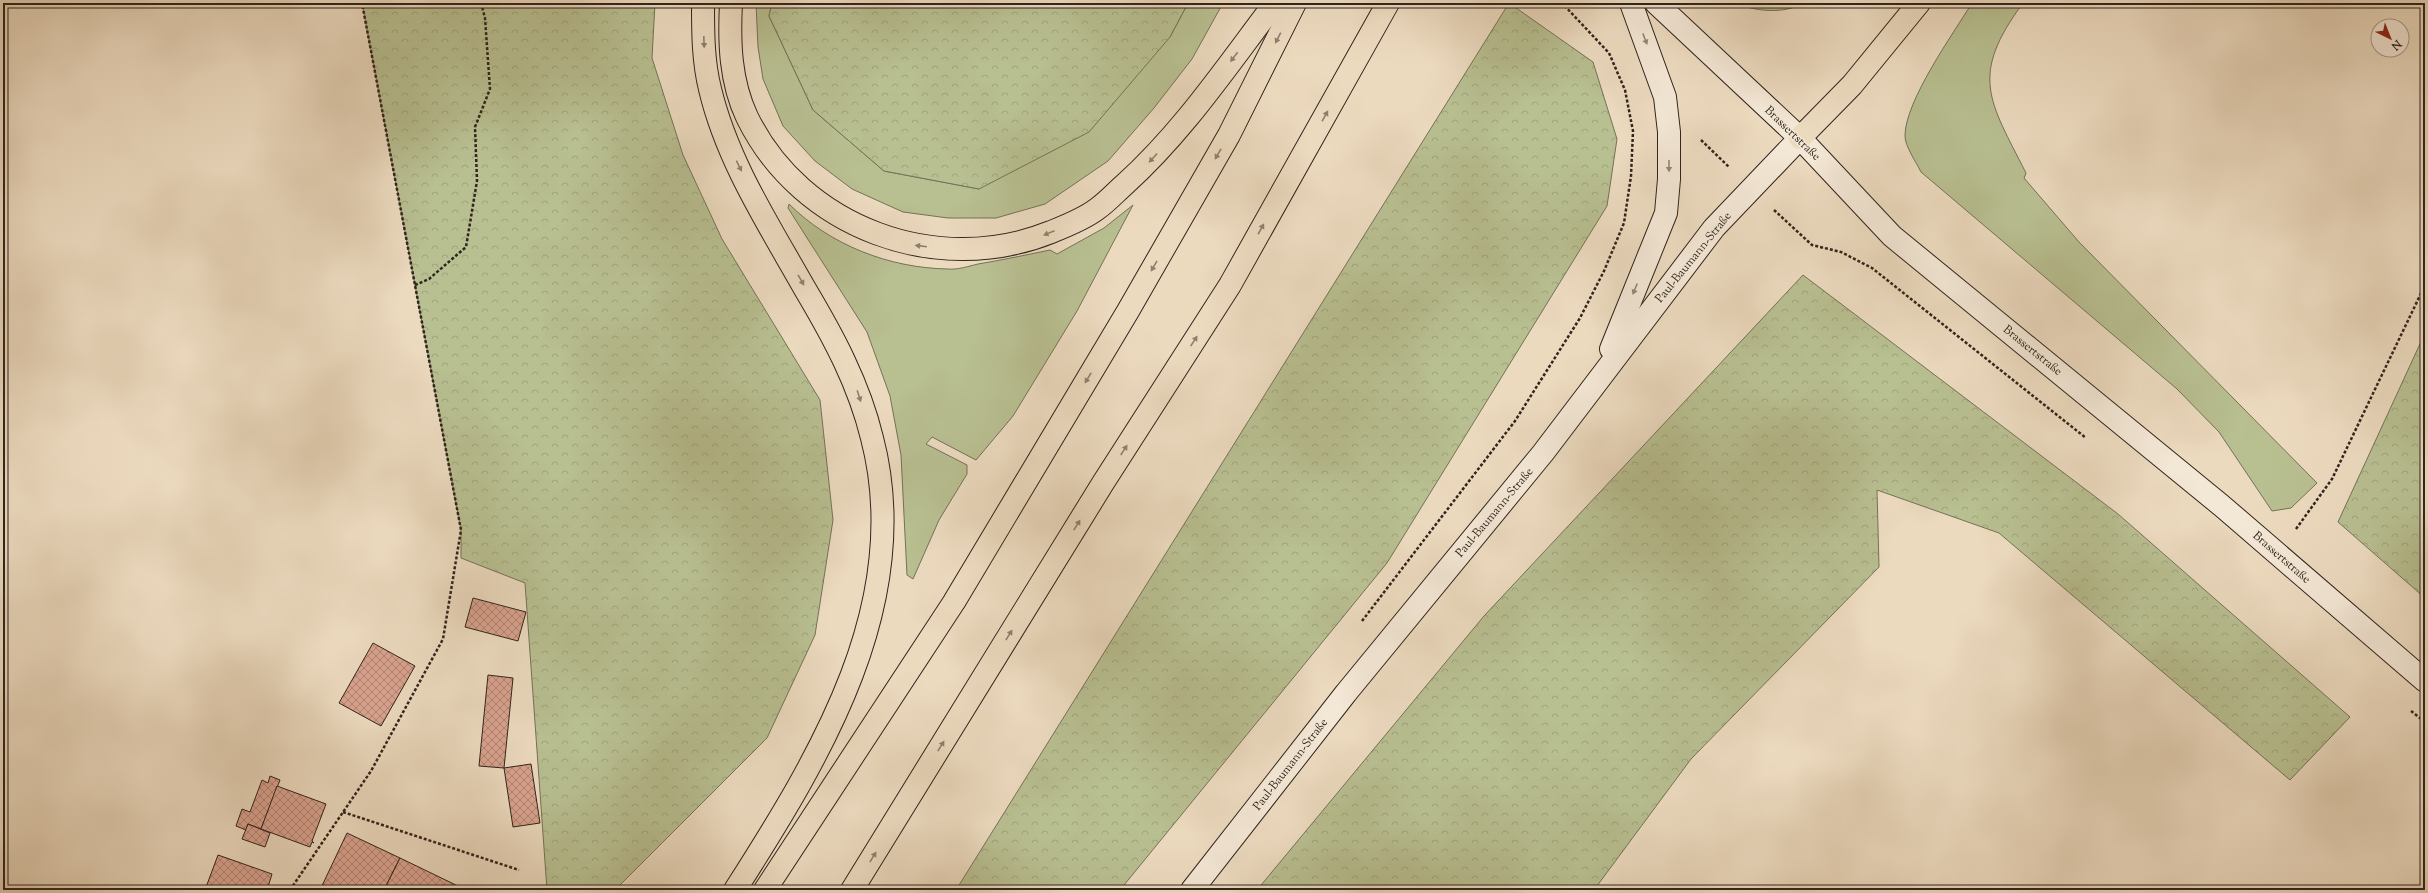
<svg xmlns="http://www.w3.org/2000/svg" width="2428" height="893" viewBox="0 0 2428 893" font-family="'Sorts Mill Goudy',serif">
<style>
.green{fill:#b8bf91;stroke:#747257}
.forest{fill:url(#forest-crowns);stroke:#747257}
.building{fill:url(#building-cross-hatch);stroke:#30241d}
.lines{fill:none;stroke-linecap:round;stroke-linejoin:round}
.secondary-casing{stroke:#30241d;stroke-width:24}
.motorway-casing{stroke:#30241d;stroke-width:24}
.path{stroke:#30241d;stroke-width:2.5;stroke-dasharray:3 2;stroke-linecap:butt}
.secondary{stroke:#f3e7d5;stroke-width:22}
.motorway{stroke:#ecdabf;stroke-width:22}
.oneway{fill:#8e7f6e}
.oneway2{fill:#928679}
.labels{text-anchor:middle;stroke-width:3;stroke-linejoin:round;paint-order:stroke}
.street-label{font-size:12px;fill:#30241d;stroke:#f3e7d5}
</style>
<defs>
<pattern id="forest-crowns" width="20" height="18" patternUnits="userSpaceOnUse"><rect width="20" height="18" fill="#b8bf91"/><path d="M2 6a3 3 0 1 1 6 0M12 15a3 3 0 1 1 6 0" fill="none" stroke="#9ea47d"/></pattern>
<pattern id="building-cross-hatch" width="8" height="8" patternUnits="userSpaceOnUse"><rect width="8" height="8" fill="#d9a28e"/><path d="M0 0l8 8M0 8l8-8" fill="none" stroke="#b08473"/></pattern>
</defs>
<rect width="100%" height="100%" fill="#ecdabf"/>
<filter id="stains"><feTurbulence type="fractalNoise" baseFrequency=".005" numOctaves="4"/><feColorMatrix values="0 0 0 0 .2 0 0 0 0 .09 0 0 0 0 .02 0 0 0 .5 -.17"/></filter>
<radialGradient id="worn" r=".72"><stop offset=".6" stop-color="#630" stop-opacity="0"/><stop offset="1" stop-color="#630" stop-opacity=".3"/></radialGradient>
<!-- green -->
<g class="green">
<path d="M 756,3 L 772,3 L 769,16 L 813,110 L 884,171 L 979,189 L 1170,37 L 1188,3 L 1223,3 L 1192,59 L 1154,108 L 1108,161 L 1045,204 L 996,218 L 948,218 L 903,212 L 852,189 L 815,161 L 783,126 L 763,79 L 758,47 Z"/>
<path d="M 1735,3 L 1805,3 C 1783,14 1758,12 1735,3 Z"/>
<path d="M 1972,3 L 2023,3 C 1969,76 1989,100 2026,173 L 2024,178 L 2079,242 L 2317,483 L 2291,508 L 2272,511 L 2219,432 L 2177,389 L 1921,172 C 1916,162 1905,146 1905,136 C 1905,101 1953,34 1972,3 Z"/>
<path d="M 789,204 C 830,245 889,268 948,269 C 958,270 969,266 978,264 C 1002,260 1026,255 1050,250 L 1057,254 L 1104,228 L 1133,205 L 1077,311 L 1013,416 L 976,460 L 932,437 L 926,444 L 967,465 L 967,474 L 939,520 L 913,579 L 907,575 L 901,455 L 890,396 L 867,332 L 788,208 Z"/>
</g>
<!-- forest -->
<g class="forest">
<path d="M 362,3 L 655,3 L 652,58 L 683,155 L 722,239 L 820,400 L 833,520 L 815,635 L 767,738 L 615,890 L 547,890 L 525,583 L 461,558 L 461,530 Z"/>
<path d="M 772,3 L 1188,3 L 1170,37 L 1089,132 L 979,189 L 884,171 L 813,110 L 769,16 Z"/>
<path d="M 1509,3 L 1593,62 L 1617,139 L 1607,206 L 1387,563 L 1120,890 L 956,890 Z"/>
<path d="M 1803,275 L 2118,514 L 2350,717 L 2290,780 L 1999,533 L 1877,490 L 1879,567 L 1691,759 L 1594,890 L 1257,890 L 1484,616 Z"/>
<path d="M 2425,333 L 2425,598 L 2338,522 Z"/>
</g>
<!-- building -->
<g class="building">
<path d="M 473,598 L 526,612 L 518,641 L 465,627 Z"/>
<path d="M 373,643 L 415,666 L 381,726 L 339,703 Z"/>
<path d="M 488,675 L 513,678 L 504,768 L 479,766 Z"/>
<path d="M 531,764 L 540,823 L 513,827 L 504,768 Z"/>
<path d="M 270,776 L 280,780 L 261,829 L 248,824 L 246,830 L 236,826 L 242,809 L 250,812 L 262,780 L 268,783 Z"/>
<path d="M 277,786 L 326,804 L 312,841 L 314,843 L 312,842 L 310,847 L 261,829 Z"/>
<path d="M 248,824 L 270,833 L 265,847 L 242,839 Z"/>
<path d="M 347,833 L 400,858 L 384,890 L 320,890 Z"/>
<path d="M 218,855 L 272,874 L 267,890 L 205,890 Z"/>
<path d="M 400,858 L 460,887 L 459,890 L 396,890 L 386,886 Z"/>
</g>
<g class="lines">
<!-- secondary casing -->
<g class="secondary-casing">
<g id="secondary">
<path d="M 1656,3 L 1800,138 L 1892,236 L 2222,506 L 2425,681"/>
<path d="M 1611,349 L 1666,213 L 1669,179 L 1669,132 L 1665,97 L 1631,3"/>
<path d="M 1192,890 L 1346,693 L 1543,453 L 1714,228 L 1800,138"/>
</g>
</g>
<!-- motorway casing -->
<g class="motorway-casing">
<g id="motorway">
<path d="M 703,3 C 703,32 703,61 710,89 C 727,161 769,225 805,289 C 833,336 859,384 872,438 C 915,602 820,757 735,890"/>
<path d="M 731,3 C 729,42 730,81 747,117 C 801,228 937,278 1051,232 C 1066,226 1084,219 1097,209 C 1107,202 1115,193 1124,185 C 1183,132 1227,66 1275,3"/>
<path d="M 1800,138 L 1852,85 L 1919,3"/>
<path d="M 765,890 L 954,602 L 1128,311 L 1229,135 L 1295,3"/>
<path d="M 852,890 L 1103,483 L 1230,285 L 1388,3"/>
</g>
</g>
<!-- path -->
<g class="path">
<path d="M 1701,140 L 1729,167"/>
<path d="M 1774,210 L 1812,245 L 1841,252 L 1872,268 L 2086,438"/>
<path d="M 415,285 L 429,279 L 466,247 L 477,181 L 475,127 L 490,89 L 485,18 L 481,3"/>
<path d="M 2296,529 L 2332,479 L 2425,285"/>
<path d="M 1362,621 L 1515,421 L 1580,318 L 1604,271 L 1624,223 L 1631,176 L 1633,131 L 1625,90 L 1609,53 L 1562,3"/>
<path d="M 2411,711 L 2425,722"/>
<path d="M 343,812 L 519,870"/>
<path d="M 290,890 L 371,771 L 443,639 L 461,530 L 362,3"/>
</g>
<!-- secondary -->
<use href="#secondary" class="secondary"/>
<!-- motorway -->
<use href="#motorway" class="motorway"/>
</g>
<!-- one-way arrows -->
<defs><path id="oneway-solid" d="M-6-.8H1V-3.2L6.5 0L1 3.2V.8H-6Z"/></defs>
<g class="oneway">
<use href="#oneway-solid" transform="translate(1278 38) rotate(117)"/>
<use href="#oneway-solid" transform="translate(704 42) rotate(88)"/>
<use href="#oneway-solid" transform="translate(1234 57) rotate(127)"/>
<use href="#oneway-solid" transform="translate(1325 116) rotate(-61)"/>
<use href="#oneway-solid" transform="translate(1218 154) rotate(120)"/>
<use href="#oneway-solid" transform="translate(1153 158) rotate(133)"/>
<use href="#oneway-solid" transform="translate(739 166) rotate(64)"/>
<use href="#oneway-solid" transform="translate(1261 229) rotate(-61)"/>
<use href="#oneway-solid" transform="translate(1049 233) rotate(158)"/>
<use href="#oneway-solid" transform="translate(921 246) rotate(-173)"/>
<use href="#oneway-solid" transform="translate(1154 266) rotate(120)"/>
<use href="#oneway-solid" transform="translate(801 280) rotate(60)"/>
<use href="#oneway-solid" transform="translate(1194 341) rotate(-57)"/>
<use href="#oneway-solid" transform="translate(1088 378) rotate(121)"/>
<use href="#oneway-solid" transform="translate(859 396) rotate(72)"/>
<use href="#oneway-solid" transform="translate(1124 450) rotate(-57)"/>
<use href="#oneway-solid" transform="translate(1077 525) rotate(-58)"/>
<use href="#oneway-solid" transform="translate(1009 635) rotate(-58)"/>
<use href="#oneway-solid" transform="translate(941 746) rotate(-58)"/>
<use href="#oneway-solid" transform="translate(873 857) rotate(-58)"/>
</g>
<g class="oneway2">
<use href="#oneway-solid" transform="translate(1645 39) rotate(69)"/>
<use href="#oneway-solid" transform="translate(1669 166) rotate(90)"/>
<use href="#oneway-solid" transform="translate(1635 289) rotate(112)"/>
</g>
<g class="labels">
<!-- street labels -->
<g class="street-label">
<text transform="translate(1793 133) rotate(44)" y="4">Brassertstraße</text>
<text transform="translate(1693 257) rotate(-51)" y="4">Paul-Baumann-Straße</text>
<text transform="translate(2033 350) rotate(39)" y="4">Brassertstraße</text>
<text transform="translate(1494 512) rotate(-50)" y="4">Paul-Baumann-Straße</text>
<text transform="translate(2282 557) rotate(41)" y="4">Brassertstraße</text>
<text transform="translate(1290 764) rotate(-52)" y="4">Paul-Baumann-Straße</text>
</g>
</g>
<!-- margin -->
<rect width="2428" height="893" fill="none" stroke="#ecdabf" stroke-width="16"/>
<rect x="4" y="4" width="2420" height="885" fill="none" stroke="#30241d" stroke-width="2"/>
<rect x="8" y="8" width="2412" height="877" fill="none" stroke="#30241d"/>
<!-- north arrow -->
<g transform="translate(2390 38) rotate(137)"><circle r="19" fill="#f3e7d5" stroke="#a5998b"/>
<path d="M0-3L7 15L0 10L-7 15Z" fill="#8f2418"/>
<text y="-6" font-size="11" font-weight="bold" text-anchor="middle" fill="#30241d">N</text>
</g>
<rect width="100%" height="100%" filter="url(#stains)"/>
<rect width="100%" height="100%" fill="url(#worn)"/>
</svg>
